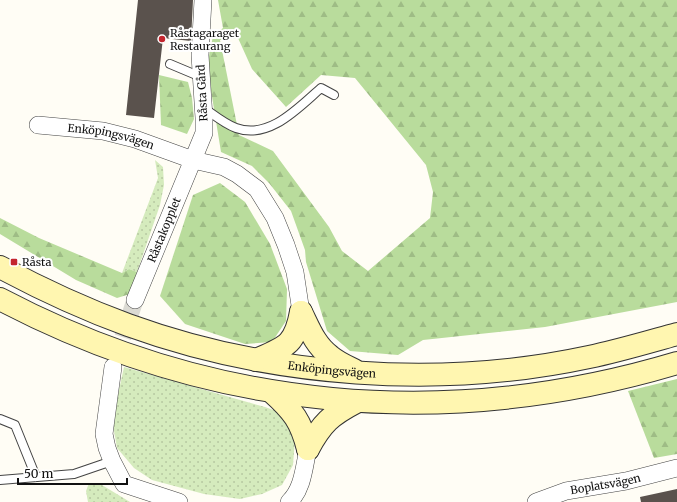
<svg xmlns="http://www.w3.org/2000/svg" width="677" height="502" viewBox="0 0 677 502" font-family="Merriweather,serif">
<style>
.grass{fill:url(#grass-dots)}
.forest{fill:url(#forest-firs);fill-rule:evenodd}
.building{fill:#5a524d}
.lines{fill:none;stroke-linecap:round;stroke-linejoin:round}
.minor-tunnel{stroke:#dbdad3;stroke-width:17;stroke-dasharray:17 8;stroke-linecap:butt}
.service-casing{stroke:#444;stroke-width:10}
.minor-casing{stroke:#444;stroke-width:18}
.secondary-casing{stroke:#333;stroke-width:24}
.service{stroke:#fff;stroke-width:8}
.minor{stroke:#fff;stroke-width:17}
.secondary{stroke:#fff6b0;stroke-width:22}
.poi-dot{fill:#c4262e;stroke:#fff;stroke-width:1.5}
.labels{text-anchor:middle;stroke-width:4;stroke-linejoin:round;paint-order:stroke}
.poi-label{font-size:11px;fill:#111;stroke:#fff;text-anchor:start}
.street-label{font-size:11px;fill:#111;stroke:#fff}
</style>
<defs>
<pattern id="grass-dots" width="8" height="8" patternUnits="userSpaceOnUse"><rect width="8" height="8" fill="#d5ebbd"/><path d="M2 2h.1M6 6h.1" fill="none" stroke="#b6c8a1" stroke-width="1.8" stroke-linecap="round"/></pattern>
<pattern id="forest-firs" width="22" height="20" patternUnits="userSpaceOnUse"><rect width="22" height="20" fill="#b9dc9c"/><path d="M5 1l3.5 6h-7zM16 11l3.5 6h-7z" fill="#9ebc85"/></pattern>
</defs>
<rect width="100%" height="100%" fill="#fffdf5"/>
<!-- grass -->
<g class="grass">
<path d="M 155,160 L 163,167 L 164,185 L 160,205 L 137,272 L 129,269 L 122,273 L 158,178 Z"/>
<path d="M 124,367 L 265,407 L 282,413 L 295,439 L 293,465 L 282,485 L 262,494 L 240,499 L 204,494 L 152,480 L 134,468 L 117,448 L 113,425 L 114,413 Z"/>
<path d="M 89,483 L 102,485 L 130,502 L 88,502 L 86,491 Z"/>
</g>
<!-- forest -->
<g class="forest">
<path d="M 218,0 L 677,0 L 677,302 L 545,327 L 423,340 L 398,355 L 350,351 L 327,331 L 306,262 L 305,250 L 291,211 L 269,183 L 252,166 L 221,152 L 207,66 L 213,36 L 223,28 ZM 238,38 L 252,69 L 286,107 L 321,75 L 355,78 L 426,165 L 433,192 L 430,218 L 368,271 L 342,251 L 329,227 L 273,151 L 239,135 L 220,40 Z"/>
<path d="M 159,75 L 188,82 L 192,98 L 194,119 L 187,134 L 161,125 Z"/>
<path d="M 220,183 L 245,202 L 270,244 L 287,289 L 286,321 L 272,342 L 245,344 L 185,324 L 160,296 L 193,195 Z"/>
<path d="M 0,218 L 39,238 L 122,273 L 129,269 L 137,272 L 130,294 L 117,298 L 76,280 L 0,234 Z"/>
<path d="M 677,379 L 677,454 L 654,458 L 628,391 Z"/>
</g>
<!-- building -->
<g class="building">
<path d="M 138,0 L 193,0 L 191,41 L 163,38 L 154,118 L 126,115 Z"/>
<path d="M 677,489 L 677,502 L 641,502 L 640,497 Z"/>
</g>
<g class="lines">
<!-- minor-tunnel -->
<path class="minor-tunnel" d="M 115,361 L 135,300"/>
<!-- service casing -->
<g class="service-casing">
<g id="service">
<path d="M 170,64 L 201,77"/>
<path d="M 204,108 C 214,115 225,124 236,128 C 269,140 298,108 321,88 L 334,95"/>
<path d="M 0,419 L 15,425 L 36,477"/>
<path d="M 0,480 L 74,474 L 112,461"/>
</g>
</g>
<!-- minor casing -->
<g class="minor-casing">
<g id="minor">
<path id="s1" d="M 38,125 L 103,131 L 135,139 L 193,160 L 224,167 L 237,174 L 257,189 L 275,218 L 286,245 L 295,272 L 301,312"/>
<path id="s2" d="M 135,300 L 204,133 L 204,118 L 200,55 L 203,0"/>
<path d="M 113,367 L 104,434 L 107,448 L 112,461 L 124,484 L 179,502"/>
<path d="M 289,502 C 303,489 304,467 308,449"/>
<path id="s3" d="M 536,502 L 566,491 L 626,481 L 677,468"/>
</g>
</g>
<!-- secondary casing -->
<g class="secondary-casing">
<g id="secondary">
<path id="s4" d="M 0,267 C 41,289 84,309 128,325 C 271,377 440,389 589,357 C 618,351 648,342 677,334"/>
<path d="M 0,299 C 213,411 447,432 677,363"/>
<path d="M 301,312 C 309,328 315,345 330,356 C 337,362 346,366 354,370"/>
<path d="M 256,360 C 286,347 295,345 301,312"/>
<path d="M 272,392 C 293,411 301,421 308,449"/>
<path d="M 308,449 C 322,423 331,415 356,402"/>
</g>
</g>
<!-- service -->
<use href="#service" class="service"/>
<!-- minor -->
<use href="#minor" class="minor"/>
<!-- secondary -->
<use href="#secondary" class="secondary"/>
</g>
<!-- markers -->
<g class="poi-dot">
<circle cx="162" cy="39" r="4"/>
<rect x="10" y="258" width="8" height="8" rx="2"/>
</g>
<g class="labels">
<!-- poi labels -->
<g class="poi-label">
<text x="170" y="37">Råstagaraget<tspan x="170" dy="13">Restaurang</tspan></text>
<text x="22" y="266">Råsta</text>
</g>
<!-- street labels -->
<g class="street-label">
<text transform="translate(202 93) rotate(-93)" y="4">Råsta Gård</text>
<text dy="4" stroke="none"><textPath href="#s1" startOffset="74">Enköpingsvägen</textPath></text>
<text dy="4" stroke="none"><textPath href="#s2" startOffset="76">Råstakopplet</textPath></text>
<text dy="4" stroke="none"><textPath href="#s4" startOffset="350">Enköpingsvägen</textPath></text>
<text dy="4" stroke="none"><textPath href="#s3" startOffset="72">Boplatsvägen</textPath></text>
</g>
</g>
<!-- scale -->
<path d="M18 478v6h109v-6" fill="none" stroke="#111111" stroke-width="2"/>
<text x="24" y="478" font-size="12" fill="#111111" stroke="#ffffff" stroke-width="3" paint-order="stroke">50 m</text>
</svg>
